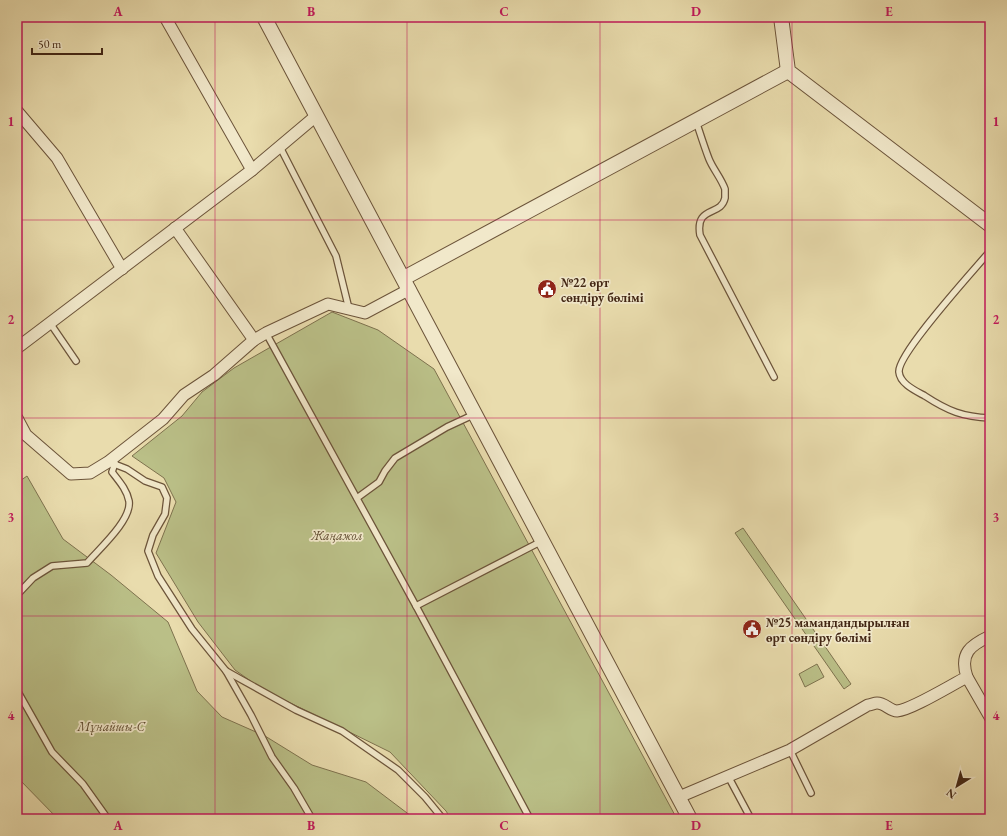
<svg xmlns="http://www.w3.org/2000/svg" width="1007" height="836" viewBox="0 0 1007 836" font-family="'EB Garamond',serif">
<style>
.green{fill:#babf87;stroke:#7e724e}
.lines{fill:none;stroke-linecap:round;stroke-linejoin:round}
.service-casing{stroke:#6c543a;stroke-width:8}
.minor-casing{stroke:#6c543a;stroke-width:13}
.tertiary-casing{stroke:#6c543a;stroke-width:16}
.service{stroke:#f1e8ca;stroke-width:5.5}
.minor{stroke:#f1e8ca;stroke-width:11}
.tertiary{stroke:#f1e8ca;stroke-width:14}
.grid{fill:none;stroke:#c2185b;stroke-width:1;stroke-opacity:0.55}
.labels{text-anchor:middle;stroke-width:3.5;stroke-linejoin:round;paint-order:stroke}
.poi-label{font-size:13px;font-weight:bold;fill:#422614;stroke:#f1e8ca;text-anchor:start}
.park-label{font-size:13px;font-style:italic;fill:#604c31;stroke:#f1e8ca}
.neatline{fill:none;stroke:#c2185b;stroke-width:1.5}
.grid-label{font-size:13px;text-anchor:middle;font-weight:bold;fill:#c2185b}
</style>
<rect width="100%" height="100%" fill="#e9dcad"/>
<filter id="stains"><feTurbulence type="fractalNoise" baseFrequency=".005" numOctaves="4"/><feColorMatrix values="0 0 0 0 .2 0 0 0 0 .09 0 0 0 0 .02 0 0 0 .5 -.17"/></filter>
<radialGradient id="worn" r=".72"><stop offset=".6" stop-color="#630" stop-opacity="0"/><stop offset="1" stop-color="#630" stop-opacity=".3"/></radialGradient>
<!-- green -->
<g class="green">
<path d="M 332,312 L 378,330 L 434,369 L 677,819 L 451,819 L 446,811 L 390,752 L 262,689 L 235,670 L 198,622 L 156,553 L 176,502 L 164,478 L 132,456 L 182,416 L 202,392 L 234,368 Z"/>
<path d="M 27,476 L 63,539 L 111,575 L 168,622 L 197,691 L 222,717 L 265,736 L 312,765 L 366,782 L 415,819 L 58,819 L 17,777 L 17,483 Z"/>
<path d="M 743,528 L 851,684 L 844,689 L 735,533 Z"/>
<path d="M 817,664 L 824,677 L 805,687 L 799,674 Z"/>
</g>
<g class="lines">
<!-- service casing -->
<g class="service-casing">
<g id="service">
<path d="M 696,121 C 700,133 704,146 709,159 C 713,169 721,178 725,189 C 725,191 725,196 725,198 C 721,217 695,205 700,235 L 774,377"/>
<path d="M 280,147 L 336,256 L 349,309"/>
<path d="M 990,251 C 975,269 897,354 899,372 C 900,384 916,391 925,396 C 948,411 963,417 990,418"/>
<path d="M 50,323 L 76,361"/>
<path d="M 266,333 L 416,606 L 530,819"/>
<path d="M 109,462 L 127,469 L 145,481 L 162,487 L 167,498 L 165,514 L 153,535 L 148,551 L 158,576 L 192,629 L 226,671 L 296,710 L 342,731 L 398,770 L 425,797 L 443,819"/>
<path d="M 357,498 L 379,482 L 385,471 L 395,458 L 447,427 L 475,414"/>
<path d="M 17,595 L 33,578 L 52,566 L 87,563 C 98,550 132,520 129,501 C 127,490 119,481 112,472 L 115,463"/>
<path d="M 416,606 L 542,541"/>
<path d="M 226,671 L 251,715 L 272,757 L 294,788 L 312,819"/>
<path d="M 17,690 L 52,752 L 83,784 L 108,819"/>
<path d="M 790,750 L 811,793"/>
<path d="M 728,776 L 751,819"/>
</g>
</g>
<!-- minor casing -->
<g class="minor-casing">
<g id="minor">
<path d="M 165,17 L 252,170"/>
<path d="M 17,111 L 57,158 L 122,269"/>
<path d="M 175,228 L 254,340"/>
<path d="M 17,348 L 252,170 L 316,116"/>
<path d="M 17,418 L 26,435 L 71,474 L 90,473 L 108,462 L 163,419 L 184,395 L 214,375 L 254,340 L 266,333 L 328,304 L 365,313 L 410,289"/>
<path d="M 967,677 L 990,717"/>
<path d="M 679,797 L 790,750 L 868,705 C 871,705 874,703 877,703 C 885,703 890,711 897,711 C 911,710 953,684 967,677 C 959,653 971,645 990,636"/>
</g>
</g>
<!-- tertiary casing -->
<g class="tertiary-casing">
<g id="tertiary">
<path d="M 264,17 L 690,819"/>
<path d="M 781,17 L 788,71 L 990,225"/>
<path d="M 404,278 L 788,71"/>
</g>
</g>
<!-- service -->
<use href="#service" class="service"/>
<!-- minor -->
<use href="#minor" class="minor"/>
<!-- tertiary -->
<use href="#tertiary" class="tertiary"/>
</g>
<!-- grid -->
<path class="grid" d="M 215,17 L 215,819M 407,17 L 407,819M 600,17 L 600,819M 792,17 L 792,819M 17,220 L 990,220M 17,418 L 990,418M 17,616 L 990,616"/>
<!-- icons -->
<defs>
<g id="civic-disc" transform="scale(1)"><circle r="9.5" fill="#8f2418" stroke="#f1e8ca"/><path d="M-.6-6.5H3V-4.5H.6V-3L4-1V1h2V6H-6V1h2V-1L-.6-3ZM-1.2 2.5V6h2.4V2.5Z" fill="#fff"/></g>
</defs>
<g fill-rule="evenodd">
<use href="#civic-disc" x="547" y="289"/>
<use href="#civic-disc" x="752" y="629"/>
</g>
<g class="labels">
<!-- poi labels -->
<g class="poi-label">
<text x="561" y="287">№22 өрт<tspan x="561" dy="15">сөндіру бөлімі</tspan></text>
<text x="766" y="627">№25 мамандандырылған<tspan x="766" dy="15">өрт сөндіру бөлімі</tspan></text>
</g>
<!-- park labels -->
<g class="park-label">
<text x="337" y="540">Жаңажол</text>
<text x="111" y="731">Мұнайшы-С</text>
</g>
</g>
<!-- margin -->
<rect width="1007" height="836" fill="none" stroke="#e9dcad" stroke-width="44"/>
<!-- north arrow -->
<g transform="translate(957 786) rotate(217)" stroke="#f1e8ca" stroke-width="3" paint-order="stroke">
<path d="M0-3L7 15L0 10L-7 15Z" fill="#422614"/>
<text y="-6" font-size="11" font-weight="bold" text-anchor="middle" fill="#422614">N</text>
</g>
<!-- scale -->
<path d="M32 48v6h70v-6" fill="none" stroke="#422614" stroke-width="2"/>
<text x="38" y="48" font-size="12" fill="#422614" stroke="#f1e8ca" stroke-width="3" paint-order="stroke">50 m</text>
<rect x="22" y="22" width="963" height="792" class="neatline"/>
<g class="grid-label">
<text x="118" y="16">A</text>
<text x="311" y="16">B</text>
<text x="504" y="16">C</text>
<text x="696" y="16">D</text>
<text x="889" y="16">E</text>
<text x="11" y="126">1</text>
<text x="996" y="126">1</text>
<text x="11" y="324">2</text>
<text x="996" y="324">2</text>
<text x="11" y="522">3</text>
<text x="996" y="522">3</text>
<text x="11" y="720">4</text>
<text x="996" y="720">4</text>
<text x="118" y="830">A</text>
<text x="311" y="830">B</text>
<text x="504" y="830">C</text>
<text x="696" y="830">D</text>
<text x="889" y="830">E</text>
</g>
<rect width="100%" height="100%" filter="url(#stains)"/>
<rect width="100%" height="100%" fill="url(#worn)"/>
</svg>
